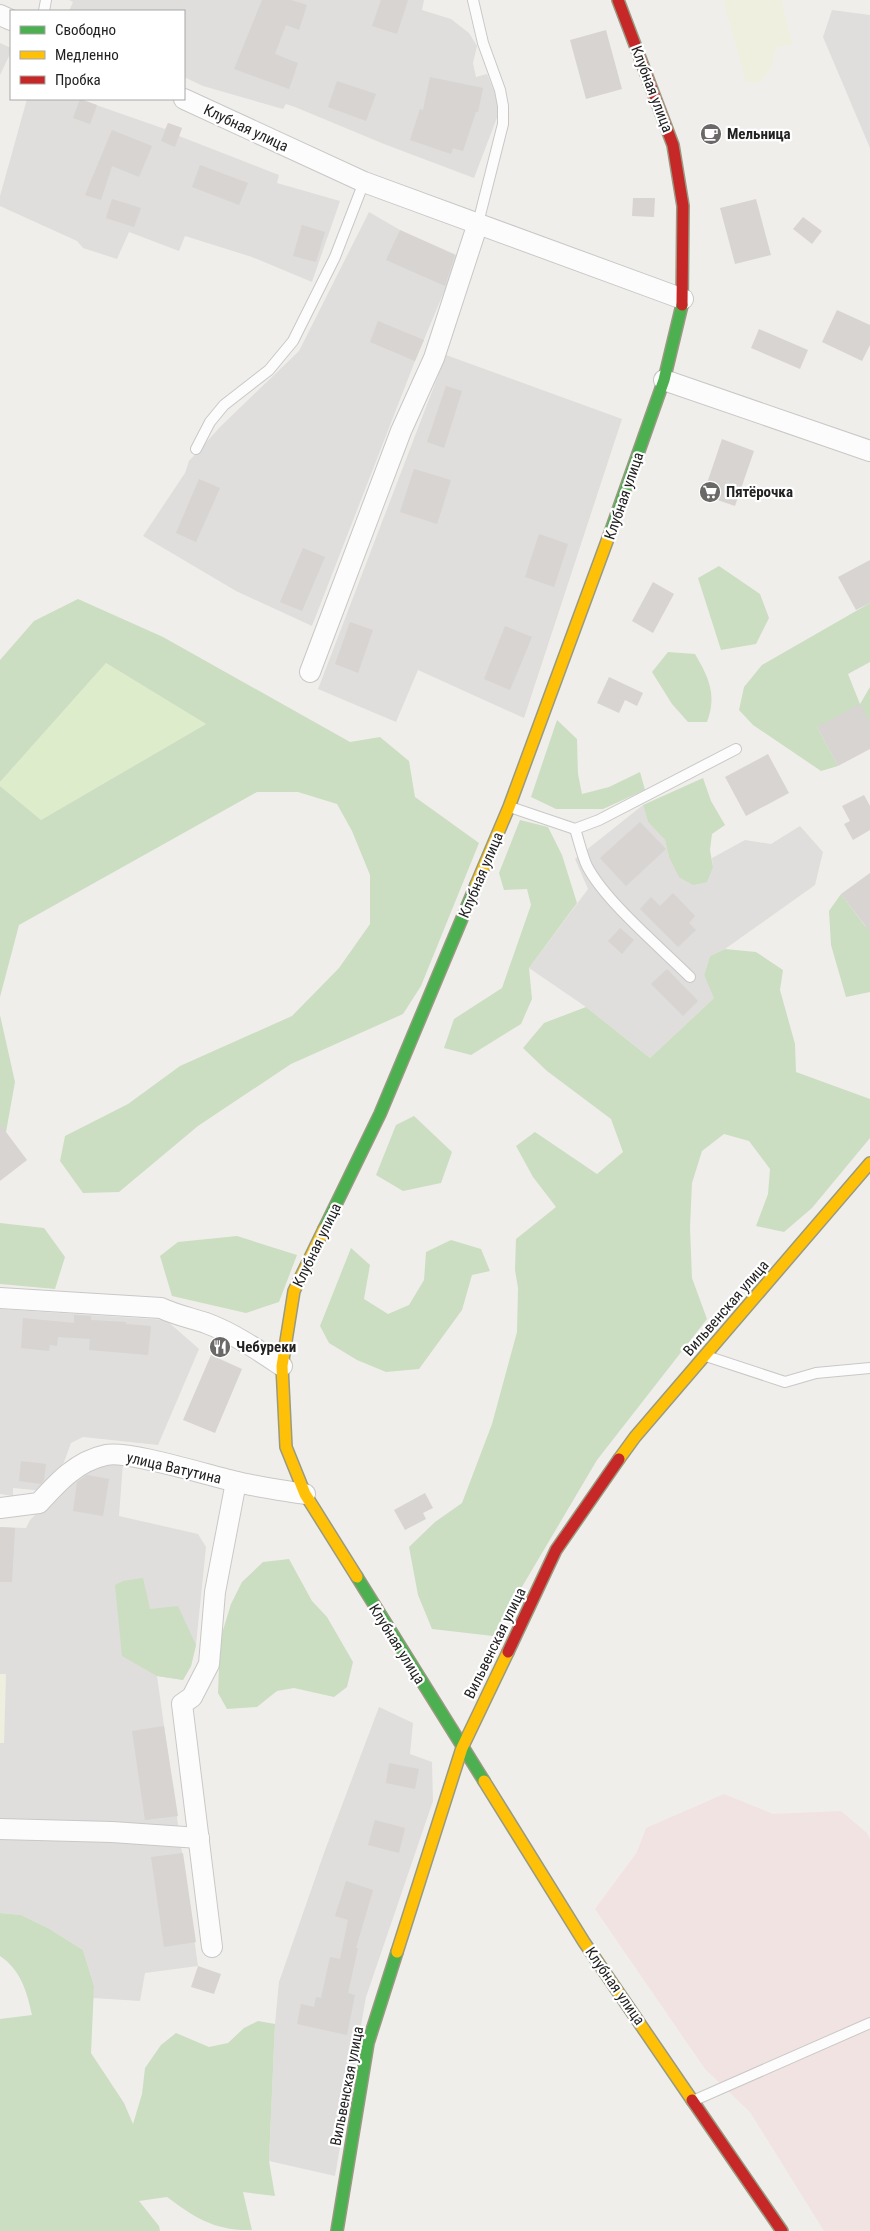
<svg xmlns="http://www.w3.org/2000/svg" width="870" height="2231" viewBox="0 0 870 2231" font-family="'Roboto Condensed',sans-serif">
<style>
.residential{fill:#dfdedc}
.commercial{fill:#f1e3e1}
.farmland{fill:#efefdf}
.grass{fill:#ddeccb}
.forest{fill:#cbdec1}
.building{fill:#d7d4d2}
.lines{fill:none;stroke-linecap:round;stroke-linejoin:round}
.lane-casing{stroke:#c9c8c7;stroke-width:12}
.street-casing{stroke:#c9c8c7;stroke-width:22}
.fast-casing{stroke:#999a82;stroke-width:14}
.slow-casing{stroke:#999a82;stroke-width:14}
.jam-casing{stroke:#999a82;stroke-width:14}
.lane{stroke:#fdfcfc;stroke-width:10}
.street{stroke:#fdfcfc;stroke-width:20}
.fast{stroke:#4caf50;stroke-width:11}
.slow{stroke:#ffc107;stroke-width:11}
.jam{stroke:#c62828;stroke-width:11}
.labels{text-anchor:middle;stroke-width:4.5;stroke-linejoin:round;paint-order:stroke}
.street-label{font-size:15px;fill:#222;stroke:#fff}
.poi-label{font-size:15px;font-weight:bold;fill:#222;stroke:#fff;text-anchor:start}
</style>
<rect width="100%" height="100%" fill="#f0eeeb"/>
<!-- residential -->
<g class="residential">
<path d="M 69,0 L 424,0 L 422,10 L 451,19 L 469,33 L 477,46 L 473,63 L 476,77 L 487,74 L 497,98 L 498,115 L 474,178 L 384,144 L 295,107 L 286,104 L 283,109 L 203,86 L 184,77 L 184,11 L 69,11 L 73,2 Z"/>
<path d="M 832,10 L 870,15 L 870,148 L 823,37 Z"/>
<path d="M 0,43 L 11,48 L 11,52 L 0,75 Z"/>
<path d="M 27,99 L 79,99 L 165,129 L 168,123 L 182,128 L 179,136 L 279,175 L 277,183 L 340,201 L 312,282 L 252,257 L 185,236 L 179,251 L 129,232 L 117,259 L 83,248 L 77,241 L 0,206 L 0,196 Z"/>
<path d="M 369,212 L 400,230 L 459,256 L 415,361 L 312,626 L 236,591 L 143,536 L 185,473 L 189,461 L 220,427 L 299,351 Z"/>
<path d="M 446,355 L 622,419 L 524,718 L 418,670 L 396,722 L 318,689 Z"/>
<path d="M 643,805 L 648,822 L 665,840 L 669,857 L 713,867 L 712,858 L 745,840 L 771,844 L 800,826 L 823,852 L 815,885 L 725,949 L 710,956 L 704,975 L 715,997 L 650,1058 L 586,1007 L 529,968 L 588,889 L 575,859 Z"/>
<path d="M 0,1309 L 166,1320 L 199,1349 L 158,1445 L 83,1437 L 71,1443 L 64,1462 L 45,1491 L 13,1488 L 13,1496 L 0,1494 Z"/>
<path d="M 99,1460 L 123,1463 L 119,1516 L 198,1534 L 206,1547 L 196,1645 L 191,1666 L 183,1680 L 157,1676 L 198,1966 L 145,1973 L 140,2001 L 93,1998 L 94,1986 L 83,1950 L 48,1928 L 21,1915 L 0,1913 L 0,1527 L 26,1528 L 30,1520 L 56,1494 Z"/>
<path d="M 379,1707 L 413,1723 L 410,1754 L 432,1762 L 433,1801 L 366,1997 L 335,2176 L 269,2161 L 275,2024 L 279,1982 L 324,1853 Z"/>
</g>
<!-- commercial -->
<path class="commercial" d="M 724,1794 L 773,1814 L 841,1811 L 867,1833 L 870,1839 L 870,2231 L 824,2231 L 750,2112 L 705,2069 L 595,1909 L 637,1852 L 646,1828 Z"/>
<!-- farmland -->
<g class="farmland">
<path d="M 723,0 L 781,0 L 793,45 L 777,46 L 770,70 L 759,83 L 746,82 Z"/>
<path d="M 0,1674 L 6,1674 L 4,1743 L 0,1743 Z"/>
</g>
<!-- grass -->
<path class="grass" d="M 106,663 L 206,724 L 41,820 L 0,786 L 0,782 Z"/>
<!-- forest -->
<g class="forest">
<path d="M 719,566 L 760,594 L 769,618 L 756,644 L 721,650 L 698,578 Z"/>
<path d="M 78,599 L 163,637 L 350,742 L 380,737 L 409,761 L 415,797 L 479,843 L 421,986 L 403,1014 L 291,1064 L 198,1126 L 119,1192 L 83,1193 L 60,1161 L 65,1136 L 128,1104 L 180,1066 L 292,1016 L 339,968 L 370,924 L 370,875 L 352,831 L 337,804 L 298,792 L 257,792 L 19,925 L 0,997 L 0,786 L 41,820 L 206,724 L 106,663 L 0,782 L 0,660 L 34,621 Z"/>
<path d="M 870,603 L 870,662 L 848,674 L 860,704 L 870,687 L 870,723 L 817,727 L 838,766 L 821,771 L 753,725 L 739,710 L 744,687 L 762,665 Z"/>
<path d="M 668,652 L 695,654 C 709,678 717,695 707,722 L 688,722 L 672,704 L 652,672 Z"/>
<path d="M 557,720 L 577,739 L 578,774 L 582,794 L 609,787 L 640,772 L 645,790 L 603,809 L 556,809 L 531,797 Z"/>
<path d="M 703,778 L 711,801 L 725,825 L 712,834 L 710,850 L 713,867 L 707,882 L 693,885 L 679,877 L 669,857 L 665,840 L 648,822 L 643,805 Z"/>
<path d="M 520,820 L 548,827 L 562,855 L 577,903 L 529,968 L 532,999 L 521,1024 L 471,1055 L 444,1048 L 454,1019 L 502,988 L 531,905 L 527,889 L 504,890 L 499,873 Z"/>
<path d="M 841,894 L 865,926 L 870,928 L 870,992 L 846,997 L 831,945 L 829,911 Z"/>
<path d="M 725,949 L 756,952 L 783,970 L 780,990 L 795,1044 L 796,1072 L 870,1099 L 870,1138 L 812,1208 L 784,1232 L 756,1226 L 768,1194 L 770,1169 L 749,1141 L 724,1134 L 702,1151 L 692,1183 L 690,1227 L 692,1278 L 707,1319 L 597,1460 L 493,1636 L 432,1629 L 418,1595 L 409,1547 L 435,1522 L 462,1503 L 492,1424 L 517,1332 L 518,1288 L 515,1270 L 516,1239 L 556,1207 L 533,1177 L 516,1146 L 535,1132 L 597,1174 L 623,1152 L 611,1119 L 547,1071 L 523,1048 L 544,1023 L 586,1007 L 650,1058 L 714,998 L 704,975 L 710,956 Z"/>
<path d="M 0,1015 L 15,1082 L 6,1132 L 0,1136 Z"/>
<path d="M 414,1116 L 452,1152 L 441,1183 L 403,1191 L 376,1175 L 396,1125 Z"/>
<path d="M 0,1223 L 44,1228 L 65,1257 L 55,1289 L 0,1284 Z"/>
<path d="M 237,1236 L 297,1255 L 279,1302 L 246,1313 L 172,1296 L 160,1256 L 178,1242 Z"/>
<path d="M 451,1240 L 481,1249 L 490,1271 L 472,1275 L 462,1310 L 419,1369 L 386,1372 L 357,1360 L 329,1343 L 320,1326 L 351,1248 L 370,1265 L 364,1299 L 388,1314 L 409,1305 L 424,1280 L 426,1252 Z"/>
<path d="M 289,1559 L 312,1601 L 327,1617 L 353,1662 L 347,1687 L 334,1697 L 294,1688 L 277,1691 L 257,1707 L 227,1709 L 218,1693 L 220,1640 L 231,1604 L 242,1582 L 263,1562 Z"/>
<path d="M 143,1578 L 150,1609 L 178,1606 L 196,1645 L 191,1666 L 183,1680 L 157,1676 L 122,1656 L 115,1585 L 123,1581 Z"/>
<path d="M 0,1913 L 21,1915 L 48,1928 L 83,1950 L 94,1986 L 91,2053 L 124,2103 L 133,2124 L 142,2094 L 145,2068 L 161,2045 L 176,2033 L 209,2047 L 228,2043 L 244,2028 L 258,2021 L 275,2024 L 269,2161 L 275,2196 L 243,2192 L 252,2230 C 214,2231 194,2217 167,2197 L 139,2201 L 159,2226 L 160,2231 L 0,2231 L 0,2019 L 32,2015 C 27,1992 21,1970 0,1956 Z"/>
</g>
<!-- building -->
<g class="building">
<path d="M 262,0 L 291,0 L 307,5 L 299,30 L 286,25 L 275,54 L 298,63 L 289,89 L 234,69 Z"/>
<path d="M 381,0 L 408,0 L 397,34 L 372,26 Z"/>
<path d="M 606,30 L 622,89 L 586,99 L 570,40 Z"/>
<path d="M 430,77 L 483,88 L 478,112 L 476,112 L 463,151 L 453,148 L 451,154 L 410,140 L 420,109 L 423,110 Z"/>
<path d="M 337,81 L 376,94 L 366,121 L 328,107 Z"/>
<path d="M 80,99 L 97,105 L 90,124 L 73,118 Z"/>
<path d="M 168,123 L 182,128 L 175,147 L 161,141 Z"/>
<path d="M 112,130 L 152,146 L 139,177 L 112,166 L 101,200 L 85,195 Z"/>
<path d="M 200,165 L 248,183 L 239,205 L 192,187 Z"/>
<path d="M 633,198 L 655,198 L 654,217 L 632,216 Z"/>
<path d="M 112,199 L 141,208 L 134,227 L 106,218 Z"/>
<path d="M 756,199 L 771,255 L 735,264 L 720,208 Z"/>
<path d="M 803,217 L 822,231 L 812,244 L 793,229 Z"/>
<path d="M 302,225 L 325,232 L 316,262 L 293,256 Z"/>
<path d="M 400,230 L 455,255 L 445,286 L 386,260 Z"/>
<path d="M 837,310 L 870,325 L 870,345 L 862,361 L 822,342 Z"/>
<path d="M 378,321 L 424,340 L 415,361 L 370,342 Z"/>
<path d="M 759,329 L 808,350 L 800,369 L 751,348 Z"/>
<path d="M 446,386 L 462,391 L 444,448 L 427,442 Z"/>
<path d="M 722,439 L 754,451 L 735,506 L 703,495 Z"/>
<path d="M 414,469 L 451,480 L 437,524 L 400,512 Z"/>
<path d="M 199,479 L 220,488 L 196,542 L 176,533 Z"/>
<path d="M 539,534 L 568,544 L 554,587 L 525,577 Z"/>
<path d="M 303,548 L 325,557 L 302,611 L 280,602 Z"/>
<path d="M 870,560 L 870,603 L 856,610 L 838,577 Z"/>
<path d="M 653,582 L 674,594 L 653,633 L 632,621 Z"/>
<path d="M 350,622 L 373,630 L 358,673 L 335,664 Z"/>
<path d="M 505,626 L 532,637 L 510,690 L 484,679 Z"/>
<path d="M 609,677 L 643,693 L 637,706 L 625,700 L 619,713 L 597,703 Z"/>
<path d="M 860,704 L 870,723 L 870,749 L 838,766 L 817,727 Z"/>
<path d="M 768,754 L 789,793 L 746,816 L 725,777 Z"/>
<path d="M 864,795 L 870,806 L 870,830 L 853,840 L 844,824 L 850,821 L 842,806 Z"/>
<path d="M 640,822 L 666,849 L 626,886 L 600,858 Z"/>
<path d="M 870,873 L 870,932 L 841,894 Z"/>
<path d="M 673,893 L 695,916 L 689,923 L 696,930 L 678,947 L 640,909 L 651,897 L 660,906 Z"/>
<path d="M 620,928 L 634,940 L 622,954 L 608,941 Z"/>
<path d="M 667,969 L 698,1001 L 683,1016 L 651,984 Z"/>
<path d="M 0,1124 L 27,1160 L 0,1181 Z"/>
<path d="M 74,1315 L 91,1316 L 91,1320 L 126,1322 L 126,1324 L 151,1326 L 148,1355 L 89,1350 L 90,1339 L 58,1337 L 57,1346 L 50,1345 L 49,1351 L 21,1348 L 23,1318 L 74,1323 Z"/>
<path d="M 211,1355 L 242,1369 L 215,1433 L 183,1420 Z"/>
<path d="M 21,1461 L 46,1464 L 44,1480 L 41,1484 L 19,1481 Z"/>
<path d="M 87,1475 L 109,1479 L 103,1516 L 73,1511 L 77,1482 Z"/>
<path d="M 425,1493 L 433,1508 L 423,1513 L 426,1519 L 405,1530 L 394,1510 Z"/>
<path d="M 0,1527 L 15,1528 L 12,1582 L 0,1582 Z"/>
<path d="M 164,1726 L 178,1816 L 145,1820 L 132,1731 Z"/>
<path d="M 389,1763 L 419,1769 L 415,1789 L 386,1783 Z"/>
<path d="M 375,1820 L 405,1828 L 399,1853 L 368,1845 Z"/>
<path d="M 183,1853 L 196,1942 L 164,1947 L 151,1857 Z"/>
<path d="M 346,1881 L 373,1890 L 356,1948 L 358,1948 L 348,1993 L 355,1995 L 347,2035 L 297,2024 L 301,2004 L 314,2007 L 316,1997 L 321,1998 L 330,1957 L 340,1959 L 348,1920 L 335,1916 Z"/>
<path d="M 198,1966 L 221,1974 L 214,1994 L 191,1987 Z"/>
</g>
<g class="lines">
<!-- lane casing -->
<g class="lane-casing">
<g id="lane">
<path d="M 473,0 L 483,43 L 500,90 L 503,106 L 503,124 L 478,223"/>
<path d="M 44,11 L 46,0"/>
<path d="M 196,449 L 210,422 L 224,405 L 269,370 L 293,341 L 335,257 L 364,182"/>
<path d="M 510,807 L 575,829 L 599,820 L 736,749"/>
<path d="M 575,829 C 579,841 582,855 587,866 C 605,901 660,947 690,977"/>
<path d="M 706,1356 L 785,1382 L 816,1373 L 870,1368"/>
<path d="M 695,2100 L 870,2023"/>
</g>
</g>
<!-- street casing -->
<g class="street-casing">
<g id="street">
<path d="M 0,15 L 11,20"/>
<path d="M 184,99 L 364,182 L 683,299"/>
<path d="M 664,380 L 870,451"/>
<path d="M 310,672 L 401,431 L 434,358 L 478,223"/>
<path d="M 0,1298 L 161,1308 C 176,1315 191,1318 206,1323 C 233,1333 258,1350 282,1366"/>
<path d="M 0,1508 L 39,1503 C 58,1482 77,1461 106,1455 C 127,1450 207,1475 233,1481 C 257,1487 281,1490 305,1494"/>
<path d="M 0,1829 L 112,1832 L 199,1838"/>
<path d="M 212,1947 L 182,1704 L 192,1697 L 209,1664 L 215,1592 L 236,1482"/>
</g>
</g>
<!-- fast casing -->
<g class="fast-casing">
<g id="fast">
<path d="M 610,533 L 664,380 L 682,305"/>
<path d="M 324,1229 L 380,1114 L 476,885"/>
<path d="M 357,1577 L 484,1781"/>
<path d="M 337,2231 L 368,2043 L 397,1952"/>
</g>
</g>
<!-- slow casing -->
<g class="slow-casing">
<g id="slow">
<path d="M 476,885 L 509,807 L 610,533"/>
<path d="M 324,1229 L 294,1291 L 282,1366 L 286,1447 L 305,1494 L 357,1577"/>
<path d="M 619,1459 L 635,1437 L 870,1163"/>
<path d="M 484,1781 L 584,1942 L 692,2100"/>
<path d="M 397,1952 L 462,1748 L 508,1652"/>
</g>
</g>
<!-- jam casing -->
<g class="jam-casing">
<g id="jam">
<path d="M 618,0 L 673,145 L 683,206 L 682,305"/>
<path d="M 508,1652 L 556,1550 L 619,1459"/>
<path d="M 692,2100 L 782,2231"/>
</g>
</g>
<!-- lane -->
<use href="#lane" class="lane"/>
<!-- street -->
<use href="#street" class="street"/>
<!-- fast -->
<use href="#fast" class="fast"/>
<!-- slow -->
<use href="#slow" class="slow"/>
<!-- jam -->
<use href="#jam" class="jam"/>
</g>
<!-- icons -->
<defs>
<g id="cafe-disc" transform="scale(1.125)"><circle r="9.5" fill="#6a6968" stroke="#fff"/><path d="M-5.5-4.5H6V0H3Q3 3.5 0 3.5H-2.5Q-5.5 3.5-5.5 0ZM3-3.2v2h1.7v-2ZM-6 4.5H4V6H-6Z" fill="#fff"/></g>
<g id="supermarket-disc" transform="scale(1.125)"><circle r="9.5" fill="#6a6968" stroke="#fff"/><path d="M-6-5.5h2.5l.6 2H6L4.5 2H-2.5L-4.4-4H-6ZM-1.5 3.2a1.3 1.3 0 1 0 .1 0ZM3 3.2a1.3 1.3 0 1 0 .1 0Z" fill="#fff"/></g>
<g id="restaurant-disc" transform="scale(1.125)"><circle r="9.5" fill="#6a6968" stroke="#fff"/><path d="M-5-6h1v4h1v-4h1v4h1v-4h1v5L-1.5 .5V6h-2V.5L-5-1ZM5-6V6H3V1.5H1.5Q1.5-4 5-6Z" fill="#fff"/></g>
</defs>
<g fill-rule="evenodd">
<use href="#cafe-disc" x="711" y="134"/>
<use href="#supermarket-disc" x="710" y="492"/>
<use href="#restaurant-disc" x="220" y="1347"/>
</g>
<g class="labels">
<!-- street labels -->
<g class="street-label">
<text transform="translate(652 89) rotate(69)" y="5">Клубная улица</text>
<text transform="translate(246 128) rotate(25)" y="5">Клубная улица</text>
<text transform="translate(624 496) rotate(-71)" y="5">Клубная улица</text>
<text transform="translate(481 875) rotate(-67)" y="5">Клубная улица</text>
<text transform="translate(317 1245) rotate(-64)" y="5">Клубная улица</text>
<text transform="translate(726 1308) rotate(-49)" y="5">Вильвенская улица</text>
<text transform="translate(174 1468) rotate(13)" y="5">улица Ватутина</text>
<text transform="translate(495 1643) rotate(-64)" y="5">Вильвенская улица</text>
<text transform="translate(397 1644) rotate(58)" y="5">Клубная улица</text>
<text transform="translate(615 1986) rotate(55)" y="5">Клубная улица</text>
<text transform="translate(347 2086) rotate(-79)" y="5">Вильвенская улица</text>
</g>
<!-- poi labels -->
<g class="poi-label">
<text x="727" y="139">Мельница</text>
<text x="726" y="497">Пятёрочка</text>
<text x="236" y="1352">Чебуреки</text>
</g>
</g>
<!-- legend -->
<rect x="10" y="10" width="175" height="90" fill="#ffffff" stroke="#a7a7a7"/>
<rect x="20" y="26" width="25" height="8" fill="#4caf50" stroke="#a7a7a7"/>
<text x="55" y="35" font-size="15" fill="#222222">Свободно</text>
<rect x="20" y="51" width="25" height="8" fill="#ffc107" stroke="#a7a7a7"/>
<text x="55" y="60" font-size="15" fill="#222222">Медленно</text>
<rect x="20" y="76" width="25" height="8" fill="#c62828" stroke="#a7a7a7"/>
<text x="55" y="85" font-size="15" fill="#222222">Пробка</text>
</svg>
